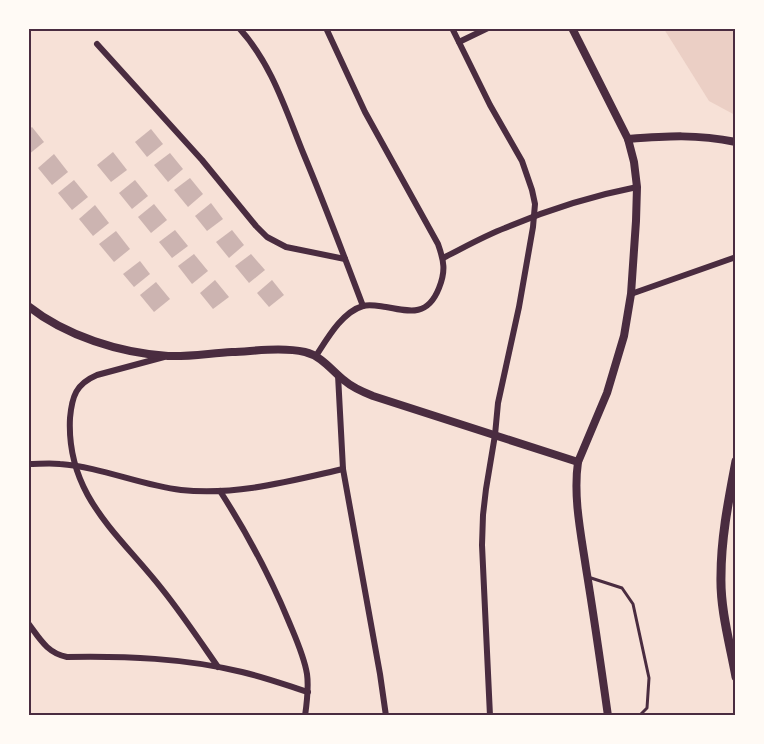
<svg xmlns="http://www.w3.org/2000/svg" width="764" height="744" viewBox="0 0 764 744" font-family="Overpass,sans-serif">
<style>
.green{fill:#ebcfc5}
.building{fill:#ccb4b1}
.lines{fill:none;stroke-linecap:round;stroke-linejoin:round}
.service{stroke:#4a2c40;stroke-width:3}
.minor{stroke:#4a2c40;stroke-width:6}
.tertiary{stroke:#4a2c40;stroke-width:8}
.secondary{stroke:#4a2c40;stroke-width:9}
.neatline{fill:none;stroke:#4a2c40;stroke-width:2}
</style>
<rect width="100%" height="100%" fill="#f7e1d7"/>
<!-- green -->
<path class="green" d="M 664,29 L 735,29 L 735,115 L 709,101 Z"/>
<!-- building -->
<g class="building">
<path d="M 32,127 L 44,142 L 28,155 L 28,130 Z"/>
<path d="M 151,129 L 163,144 L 147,157 L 135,142 Z"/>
<path d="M 113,152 L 127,170 L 111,182 L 97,165 Z"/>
<path d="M 170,153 L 183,169 L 168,182 L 154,165 Z"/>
<path d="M 54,154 L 68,172 L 52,185 L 38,168 Z"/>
<path d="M 190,178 L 203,194 L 188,207 L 174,190 Z"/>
<path d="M 74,180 L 88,197 L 72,210 L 58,193 Z"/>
<path d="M 135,180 L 148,196 L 132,209 L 119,193 Z"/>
<path d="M 211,203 L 223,219 L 207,231 L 195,216 Z"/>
<path d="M 154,204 L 167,220 L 151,233 L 138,217 Z"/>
<path d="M 95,205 L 109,223 L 93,236 L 79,219 Z"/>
<path d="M 175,230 L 188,246 L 172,258 L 159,242 Z"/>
<path d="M 232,230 L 244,245 L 229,258 L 216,242 Z"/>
<path d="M 116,231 L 130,249 L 114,262 L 99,244 Z"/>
<path d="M 194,254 L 208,271 L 192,284 L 178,266 Z"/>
<path d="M 251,254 L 265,270 L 249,283 L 235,266 Z"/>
<path d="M 140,261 L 150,274 L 134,287 L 123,274 Z"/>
<path d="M 215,280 L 229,297 L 213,309 L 200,293 Z"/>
<path d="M 272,280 L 284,295 L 269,307 L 257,293 Z"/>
<path d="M 156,282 L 170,299 L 154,312 L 140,295 Z"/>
</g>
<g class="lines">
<!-- service -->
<path class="service" d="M 591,578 L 622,588 L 633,604 L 649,678 L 647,708 L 639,716"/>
<!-- minor -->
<g class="minor">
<path d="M 239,28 C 272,64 286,111 304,155 C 325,205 344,256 363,306"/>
<path d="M 452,28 L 490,105 L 522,161 L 532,190 L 535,204 L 533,227 L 519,307 L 498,403 L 495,435 L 486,489 L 483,515 L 482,545 L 490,716"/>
<path d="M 459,42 L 488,28"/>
<path d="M 97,44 L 202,160 L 256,226 L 267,237 L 286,247 L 345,259"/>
<path d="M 443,258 C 463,248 484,236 505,228 C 547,210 591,196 637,187"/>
<path d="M 631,294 L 736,257"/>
<path d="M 316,356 C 327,339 342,312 363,306 C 370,304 378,306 386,307 C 411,312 428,316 439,288 C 446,271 444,261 438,244 L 365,112 L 326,28"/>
<path d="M 164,357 L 97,375 C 76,384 72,396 70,418 C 66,496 119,534 162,589 C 182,614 200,641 218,667"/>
<path d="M 338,375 L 343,469 L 380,674 L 386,716"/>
<path d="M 28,464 C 39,464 50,463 60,464 C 101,467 140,485 181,490 C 236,496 290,481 343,469"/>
<path d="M 220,491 C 247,533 270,576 289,622 C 296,639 304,656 307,674 C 309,688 307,702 305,716"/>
<path d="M 28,623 C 40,639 47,653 67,657 C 126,656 184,658 242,672 C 264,677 286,685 308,692"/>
</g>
<!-- tertiary -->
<g class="tertiary">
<path d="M 572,28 L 628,139 L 634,162 L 637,187 L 636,221 L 631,294 L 624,336 L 607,393 L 578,462 C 573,497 581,534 586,568 C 594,617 601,666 608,716"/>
<path d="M 628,139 C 668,136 696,134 736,142"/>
<path d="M 28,306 C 66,336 120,353 168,356 C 189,357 211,353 232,352 C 256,351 282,347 305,352 C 322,356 332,371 345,381 C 353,388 363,392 373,396 L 578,462"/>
</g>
<!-- secondary -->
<path class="secondary" d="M 736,461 C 729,498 721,537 721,576 C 720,609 730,644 736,677"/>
</g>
<!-- border -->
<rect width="764" height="744" fill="none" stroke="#fffaf5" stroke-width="60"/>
<rect x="30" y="30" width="704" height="684" class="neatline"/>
</svg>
